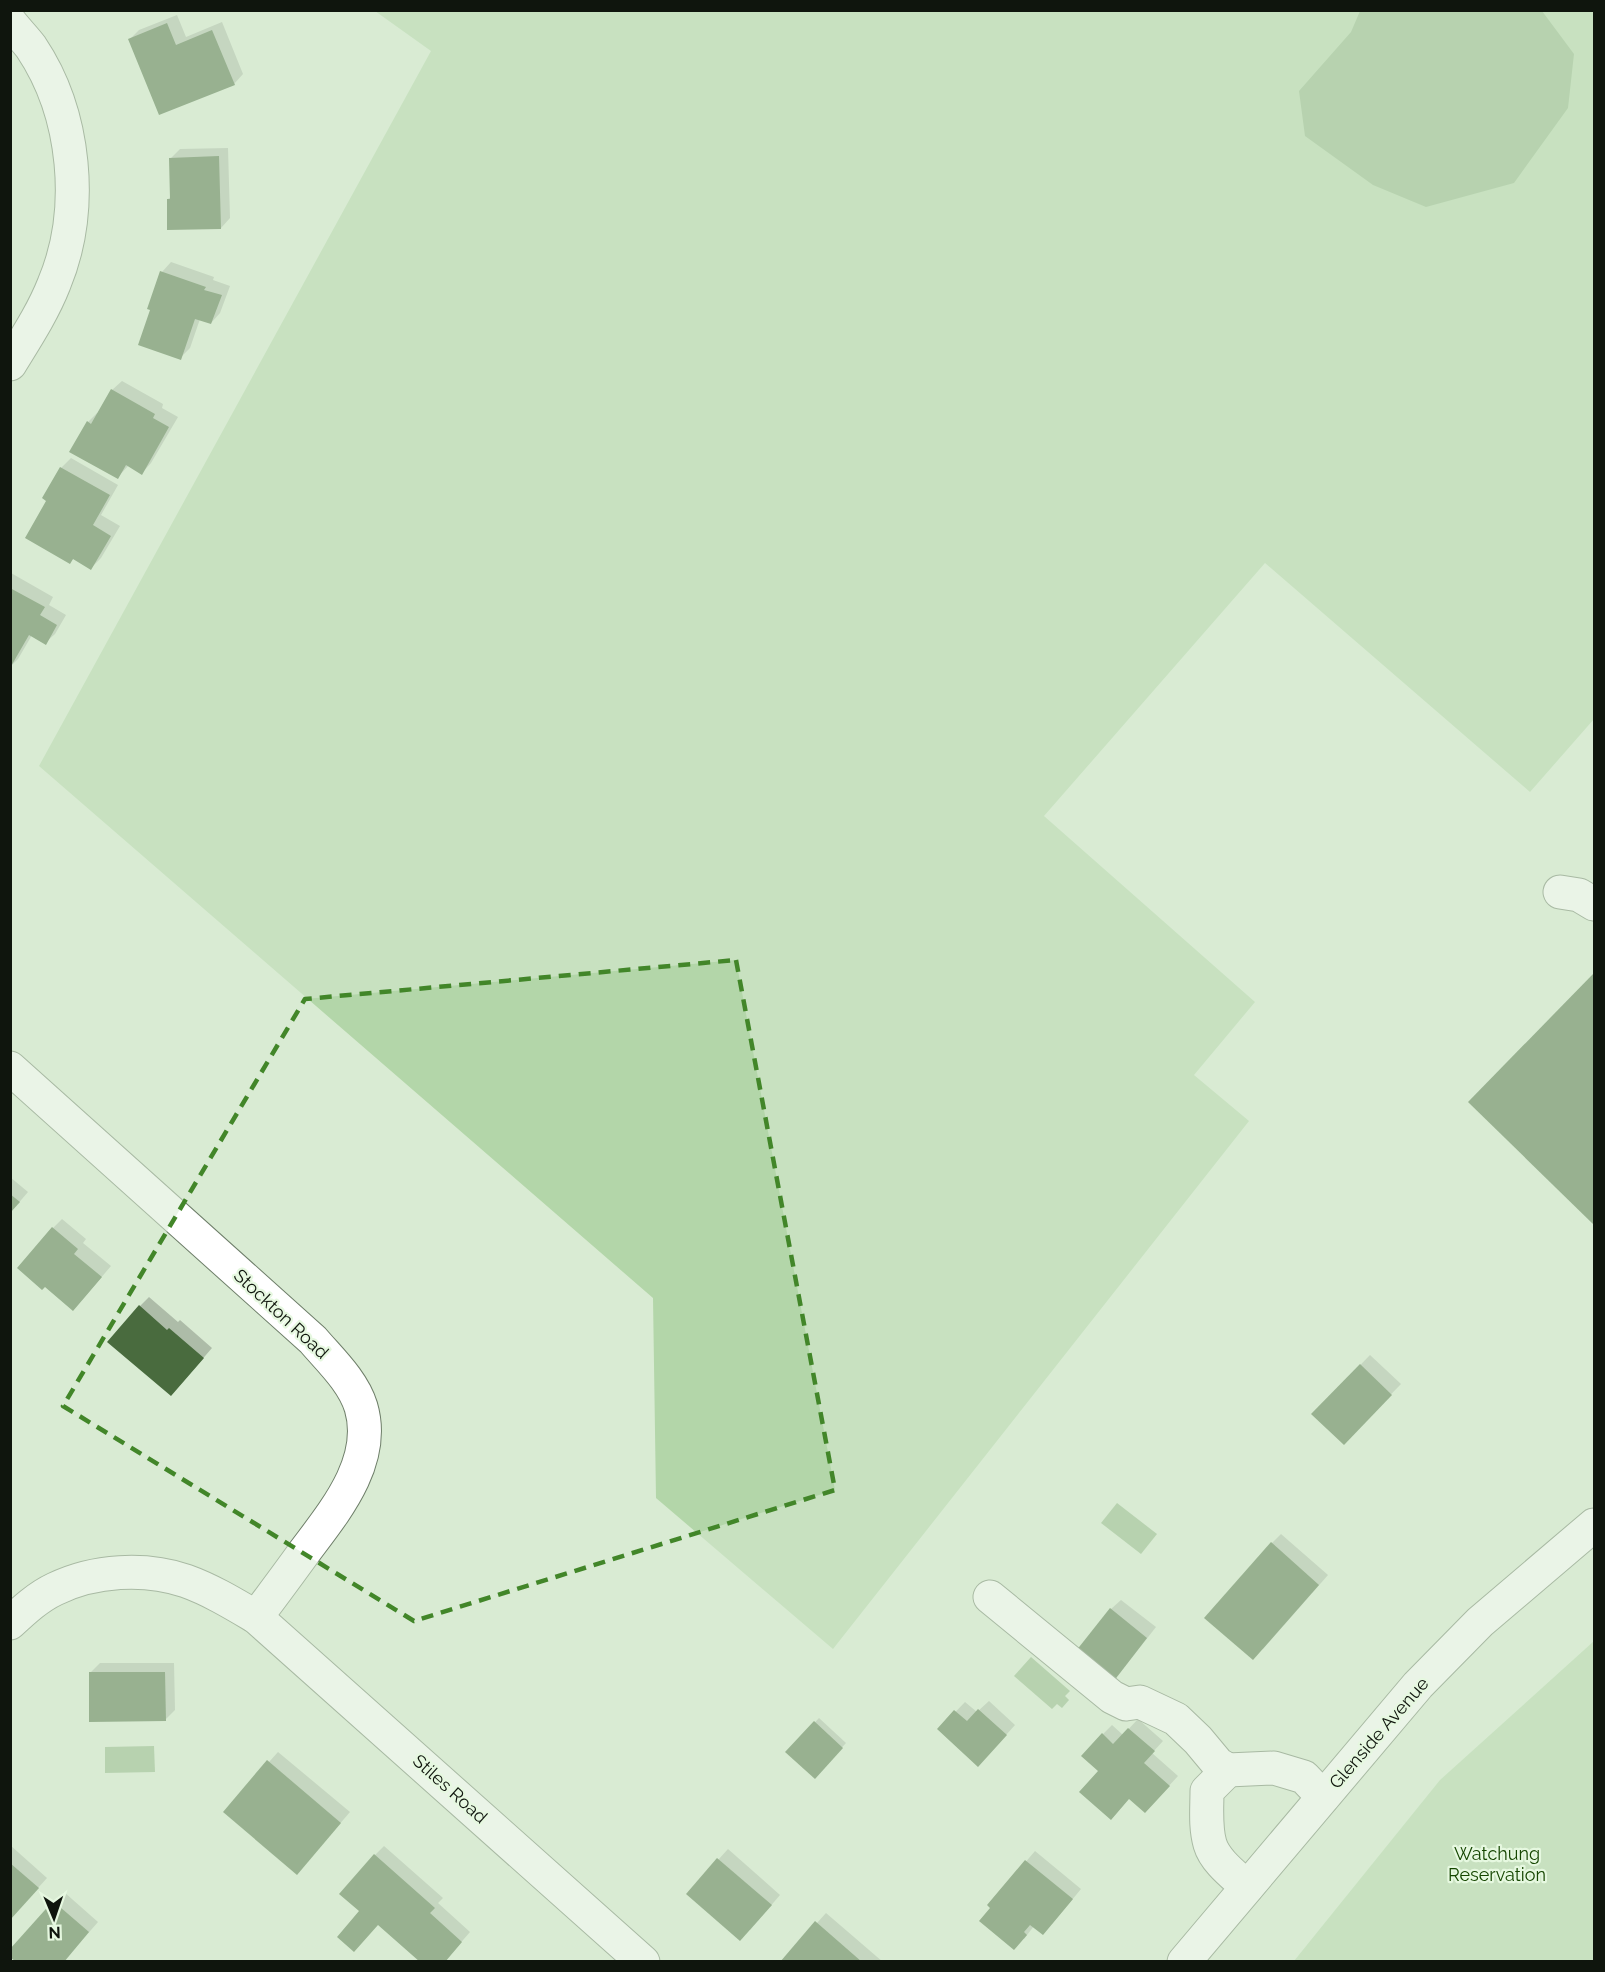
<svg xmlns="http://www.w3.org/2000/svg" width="1605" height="1972" viewBox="0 0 1605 1972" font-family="Raleway,sans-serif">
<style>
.green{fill:#b3d6a9}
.water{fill:#8fb484}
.shadow{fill:#0003}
.building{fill:#496b3e}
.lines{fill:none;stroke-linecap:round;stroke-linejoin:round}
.minor-casing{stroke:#6e7e69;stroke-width:35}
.major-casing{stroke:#6e7e69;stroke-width:35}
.minor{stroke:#fff;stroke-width:33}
.major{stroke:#fff;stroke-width:33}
.marked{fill:none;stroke:#428629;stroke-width:4.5;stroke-dasharray:12 8;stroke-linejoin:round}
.labels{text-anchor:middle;stroke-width:4.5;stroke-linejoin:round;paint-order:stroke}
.street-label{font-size:18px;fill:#0f150d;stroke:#e6f8e0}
.park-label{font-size:18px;fill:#154600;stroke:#e6f8e0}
</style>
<rect width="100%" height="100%" fill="#d9ebd3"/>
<!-- green -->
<g class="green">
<path d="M 375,11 L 1594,11 L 1594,719 L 1530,792 L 1265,563 L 1044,816 L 1255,1002 L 1194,1075 L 1249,1121 L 833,1649 L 656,1498 L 653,1298 L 39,766 L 431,51 Z"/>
<path d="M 1594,1641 L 1594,1961 L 1294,1961 L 1440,1780 Z"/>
</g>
<!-- water -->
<g class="water">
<path d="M 1360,11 L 1542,11 L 1574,54 L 1568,108 L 1514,183 L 1426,207 L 1373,185 L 1305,136 L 1299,91 L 1351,32 Z"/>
<path d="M 1117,1503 L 1157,1534 L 1141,1554 L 1101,1523 Z"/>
<path d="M 1031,1657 L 1070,1691 L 1065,1696 L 1069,1700 L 1062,1708 L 1057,1704 L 1052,1709 L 1014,1676 Z"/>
<path d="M 154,1746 L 155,1772 L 105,1773 L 105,1747 Z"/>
</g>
<!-- shadow -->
<g class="shadow">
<path d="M 177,15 L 186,37 L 222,22 L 243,74 L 234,84 L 130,39 L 139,30 Z"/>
<path d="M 228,148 L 230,218 L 221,228 L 168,199 L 172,196 L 171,158 L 180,149 Z"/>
<path d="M 171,262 L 214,277 L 213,280 L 230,286 L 220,313 L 211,323 L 200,319 L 190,348 L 180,358 L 162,272 Z"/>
<path d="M 122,381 L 163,404 L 162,408 L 178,417 L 151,463 L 142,473 L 129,465 L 118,477 L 88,422 L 97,413 L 99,413 L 112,390 Z"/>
<path d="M 71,458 L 118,485 L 101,515 L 120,526 L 101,558 L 91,568 L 74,558 L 70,562 L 48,500 L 61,468 Z"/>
<path d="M 11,573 L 53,597 L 49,605 L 66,615 L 55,634 L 45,643 L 32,635 L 18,659 L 10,667 Z"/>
<path d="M 1594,975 L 1594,1223 L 1470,1102 Z"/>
<path d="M 10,1177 L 28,1192 L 10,1213 Z"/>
<path d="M 62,1219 L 86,1239 L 83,1243 L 111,1266 L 82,1300 L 45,1286 L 53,1228 Z"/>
<path d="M 149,1297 L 178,1322 L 180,1320 L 212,1348 L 180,1385 L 140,1306 Z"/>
<path d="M 1370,1355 L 1401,1384 L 1344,1443 L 1313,1414 Z"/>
<path d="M 1281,1534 L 1328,1575 L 1263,1649 L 1272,1543 Z"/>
<path d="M 1121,1600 L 1156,1627 L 1119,1674 L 1111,1609 Z"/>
<path d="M 100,1663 L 174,1663 L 175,1710 L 165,1720 L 90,1673 Z"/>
<path d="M 989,1701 L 1015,1725 L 988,1755 L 939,1729 L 965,1702 L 977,1712 Z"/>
<path d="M 819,1718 L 846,1743 L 815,1777 L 787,1752 Z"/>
<path d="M 1138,1719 L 1163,1741 L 1152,1753 L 1178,1776 L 1155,1801 L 1100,1771 L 1103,1734 L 1112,1725 L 1123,1735 Z"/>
<path d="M 278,1752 L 350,1812 L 306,1863 L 225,1811 Z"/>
<path d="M 10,1845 L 47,1878 L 10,1919 Z"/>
<path d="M 384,1846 L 443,1898 L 438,1903 L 470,1932 L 444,1962 L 361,1911 L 375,1855 Z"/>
<path d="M 728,1849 L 780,1895 L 750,1930 L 688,1893 Z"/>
<path d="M 1035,1851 L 1081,1889 L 1052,1924 L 1034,1926 L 1024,1939 L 989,1905 Z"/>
<path d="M 64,1892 L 98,1922 L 63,1962 L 10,1952 Z"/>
<path d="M 826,1913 L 883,1962 L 782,1962 Z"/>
</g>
<!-- building -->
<g class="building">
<path d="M 167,23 L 176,45 L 212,30 L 235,85 L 159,115 L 128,39 Z"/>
<path d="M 219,156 L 221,229 L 167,230 L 167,199 L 170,199 L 169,158 Z"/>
<path d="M 160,271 L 206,287 L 204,290 L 222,295 L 211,324 L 195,319 L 181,360 L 138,345 L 150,310 L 147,309 Z"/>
<path d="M 111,389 L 155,414 L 153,418 L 169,427 L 142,475 L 126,465 L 118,479 L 69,452 L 87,421 L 91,424 Z"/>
<path d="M 60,467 L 110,495 L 93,525 L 111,536 L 91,570 L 73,559 L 70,564 L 25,538 L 46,501 L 42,498 Z"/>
<path d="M 10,588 L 45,607 L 40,615 L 57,625 L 46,645 L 29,635 L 10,668 Z"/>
<path d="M 1594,973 L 1594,1225 L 1468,1102 Z"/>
<path d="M 10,1194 L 20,1202 L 10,1213 Z"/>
<path d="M 52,1227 L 78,1249 L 74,1254 L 102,1277 L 73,1311 L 45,1287 L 42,1290 L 17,1268 Z"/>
<path d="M 139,1305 L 167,1330 L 169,1328 L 204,1358 L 171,1396 L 107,1342 Z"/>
<path d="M 1360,1364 L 1392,1395 L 1344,1445 L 1311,1414 Z"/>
<path d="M 1271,1542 L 1319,1585 L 1253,1660 L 1204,1618 Z"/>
<path d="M 1110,1608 L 1147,1638 L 1110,1686 L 1072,1656 Z"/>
<path d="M 89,1672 L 165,1672 L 166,1721 L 89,1722 Z"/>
<path d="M 978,1709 L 1007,1735 L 978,1767 L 937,1729 L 954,1710 L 967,1721 Z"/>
<path d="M 814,1721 L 843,1748 L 815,1779 L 785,1752 Z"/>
<path d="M 1128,1728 L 1155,1751 L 1144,1763 L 1170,1786 L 1145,1813 L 1129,1799 L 1111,1820 L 1079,1792 L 1098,1771 L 1081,1756 L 1102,1733 L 1113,1744 Z"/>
<path d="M 267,1760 L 341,1823 L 297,1875 L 223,1812 Z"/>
<path d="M 374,1854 L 435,1908 L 430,1913 L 462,1942 L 445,1962 L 420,1962 L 378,1925 L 354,1952 L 337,1937 L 359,1911 L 339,1894 Z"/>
<path d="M 717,1858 L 772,1905 L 740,1941 L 686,1894 Z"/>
<path d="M 1025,1860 L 1073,1899 L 1043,1935 L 1030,1925 L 1024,1932 L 1027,1935 L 1014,1950 L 979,1921 L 990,1908 L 987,1905 Z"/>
<path d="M 10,1863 L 39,1888 L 10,1920 Z"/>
<path d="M 53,1901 L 89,1932 L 64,1962 L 16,1962 L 10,1957 L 10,1949 Z"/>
<path d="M 815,1921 L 862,1962 L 780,1962 Z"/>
</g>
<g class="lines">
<!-- minor casing -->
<g class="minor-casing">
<g id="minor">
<path d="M 10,22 C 17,31 25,39 31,47 C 76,114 85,210 54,284 C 43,312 26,338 10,364"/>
<path d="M 1560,892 L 1579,895 L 1594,904"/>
<path d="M 10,1068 L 313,1340 C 330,1360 353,1381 361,1407 C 377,1461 335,1511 305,1551 C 289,1573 273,1595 256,1617"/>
<path d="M 990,1597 L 1112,1697 L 1126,1704 L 1140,1702 L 1176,1719 L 1198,1740 L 1218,1764 L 1228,1770 L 1274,1768 L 1304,1777 L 1323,1797"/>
<path d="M 10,1623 C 24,1610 38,1597 55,1589 C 94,1570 145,1567 186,1581 C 211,1590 234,1604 256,1617 L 643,1962"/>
<path d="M 1228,1770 L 1207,1791 C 1207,1808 1205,1827 1210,1844 C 1215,1861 1234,1875 1247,1887"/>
</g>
</g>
<!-- major casing -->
<g class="major-casing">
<path id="major" d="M 1184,1962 L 1418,1685 L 1480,1622 L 1594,1525"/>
</g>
<!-- minor -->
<use href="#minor" class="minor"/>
<!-- major -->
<use href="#major" class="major"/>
</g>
<!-- marked area -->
<path d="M0 0H1605V1972H0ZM 736,960 L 835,1490 L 414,1621 L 63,1406 L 305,999 Z" fill="#d9ebd3" fill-opacity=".55" fill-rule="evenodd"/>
<path class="marked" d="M 736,960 L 835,1490 L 414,1621 L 63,1406 L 305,999 Z"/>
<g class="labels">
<!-- street labels -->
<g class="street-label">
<text transform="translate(281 1314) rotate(43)" y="6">Stockton Road</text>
<text transform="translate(1379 1733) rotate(-49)" y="6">Glenside Avenue</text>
<text transform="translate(450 1789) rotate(42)" y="6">Stiles Road</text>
</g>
<!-- park labels -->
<g class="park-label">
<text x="1497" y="1860">Watchung<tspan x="1497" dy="21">Reservation</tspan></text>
</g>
</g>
<!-- border -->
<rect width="1605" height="1972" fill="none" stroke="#0f150d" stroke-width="24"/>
<!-- north arrow -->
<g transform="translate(54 1918) rotate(178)" stroke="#e6f8e0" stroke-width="4.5" paint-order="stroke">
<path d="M0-4.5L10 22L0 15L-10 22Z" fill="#0f150d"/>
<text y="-9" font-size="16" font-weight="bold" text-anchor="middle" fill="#0f150d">N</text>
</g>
</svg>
